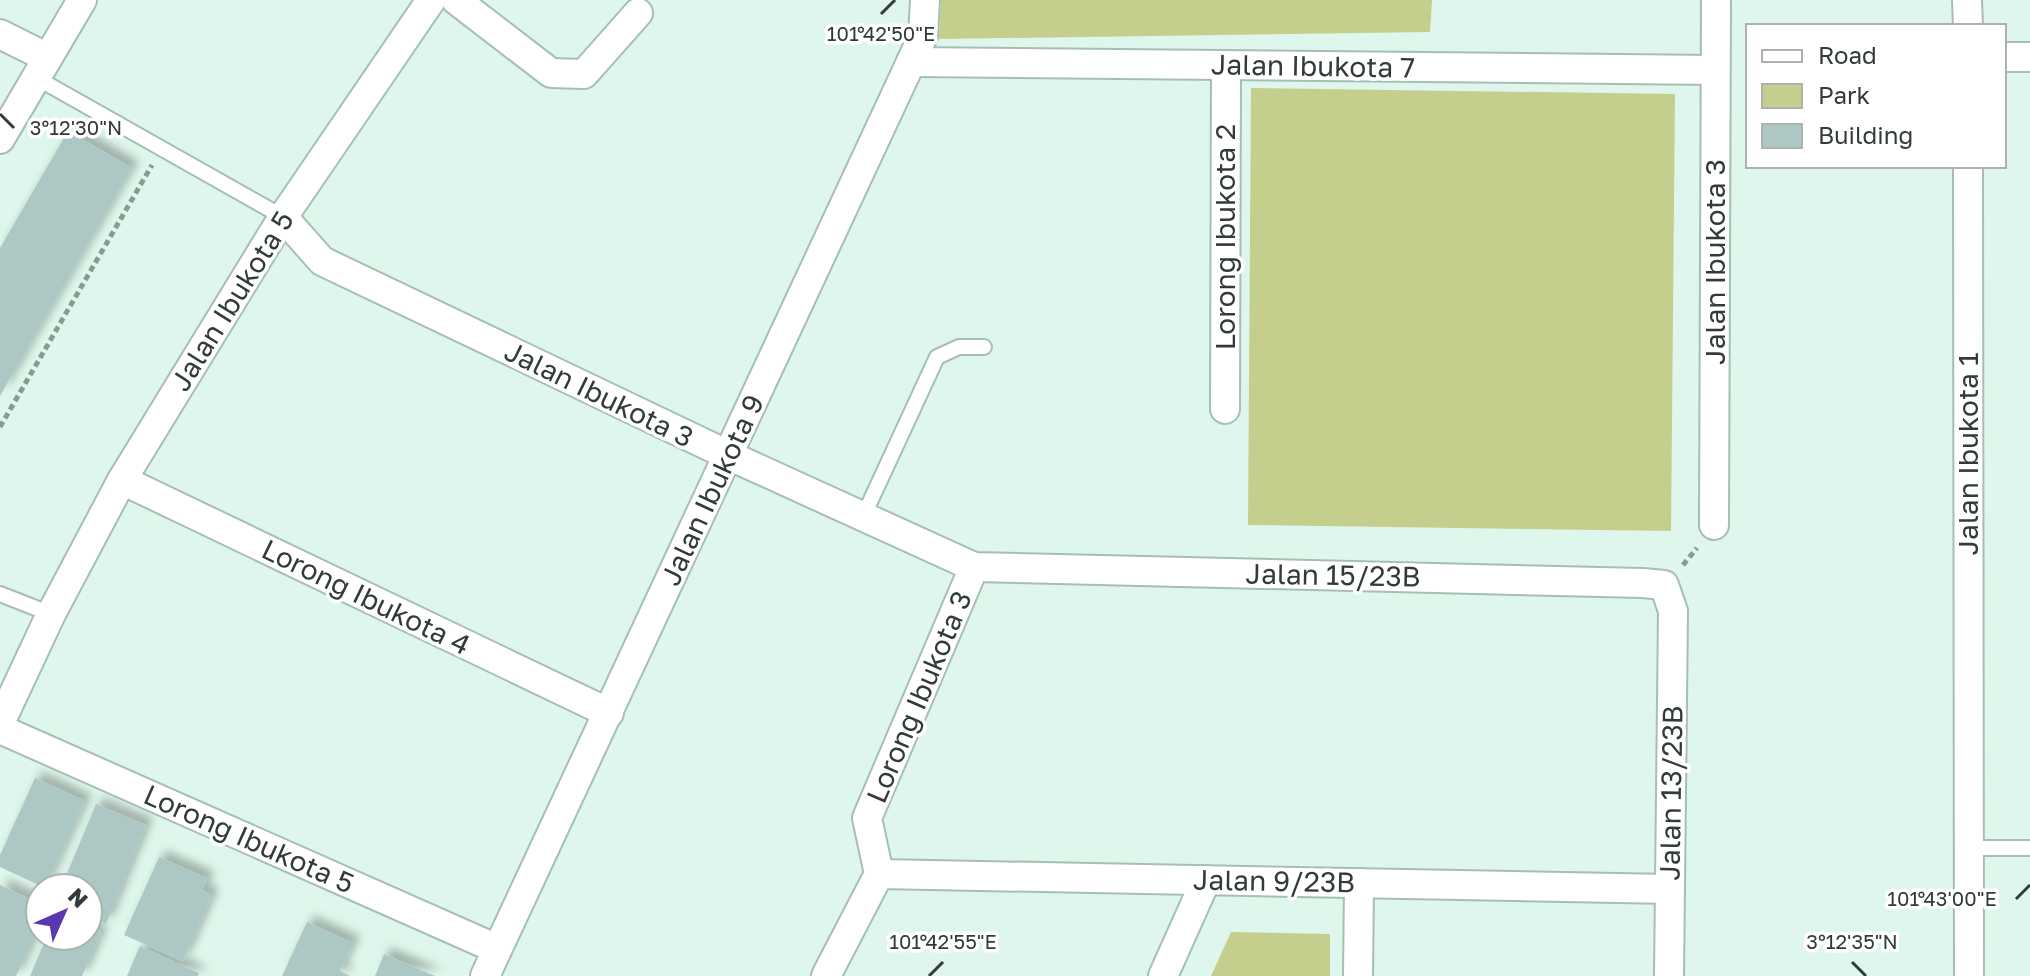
<svg xmlns="http://www.w3.org/2000/svg" width="2030" height="976" viewBox="0 0 2030 976" font-family="'Golos Text',sans-serif">
<style>
.green{fill:#c5cf8d}
.building{fill:#adc7c5;filter:url(#shadow)}
.lines{fill:none;stroke-linecap:round;stroke-linejoin:round}
.service-casing{stroke:#a7beb3;stroke-width:18}
.minor-casing{stroke:#a7beb3;stroke-width:32}
.path{stroke:#899a92;stroke-width:5;stroke-dasharray:6 4;stroke-linecap:butt}
.service{stroke:#fff;stroke-width:14}
.minor{stroke:#fff;stroke-width:28}
.ticks{fill:none;stroke:#323b37;stroke-width:3}
.labels{text-anchor:middle;stroke-width:7;stroke-linejoin:round;paint-order:stroke}
.street-label{font-size:28px;fill:#323b37;stroke:#fff}
.ticks-label{font-size:20px;text-anchor:middle;fill:#323b37;stroke:#fff;stroke-width:7;stroke-linejoin:round;paint-order:stroke}
</style>
<defs>
<filter id="shadow"><feDropShadow dx="7" dy="-7" stdDeviation="4" flood-color="#0004"/></filter>
</defs>
<rect width="100%" height="100%" fill="#def6eb"/>
<!-- green -->
<g class="green">
<path d="M 941,0 L 1432,0 L 1430,32 L 939,39 Z"/>
<path d="M 1251,88 L 1675,94 L 1671,531 L 1248,525 Z"/>
<path d="M 1231,932 L 1330,934 L 1330,976 L 1211,976 Z"/>
</g>
<!-- building -->
<g class="building">
<path d="M 68,131 L 132,168 L 0,396 L 0,248 Z"/>
<path d="M 35,778 L 85,801 L 45,888 L 0,867 L 0,855 Z"/>
<path d="M 96,804 L 146,825 L 106,924 L 88,917 L 88,888 L 61,888 Z"/>
<path d="M 159,857 L 207,878 L 202,890 L 212,895 L 183,961 L 124,935 Z"/>
<path d="M 0,885 L 40,904 L 40,925 L 16,976 L 0,976 Z"/>
<path d="M 307,922 L 353,943 L 340,971 L 350,976 L 282,976 Z"/>
<path d="M 88,927 L 101,932 L 82,976 L 30,976 L 47,936 L 88,936 Z"/>
<path d="M 140,946 L 199,973 L 198,976 L 127,976 Z"/>
<path d="M 384,954 L 435,976 L 375,976 Z"/>
</g>
<g class="lines">
<!-- service casing -->
<g class="service-casing">
<g id="service">
<path d="M 35,77 L 283,217"/>
<path d="M 863,517 L 937,357 L 959,347 L 984,347"/>
<path d="M 0,594 L 51,614"/>
<path d="M 1969,848 L 2030,848"/>
</g>
</g>
<!-- minor casing -->
<g class="minor-casing">
<g id="minor">
<path d="M 456,0 L 551,73 L 584,74 L 638,13"/>
<path d="M 1967,0 L 1968,26"/>
<path d="M 0,34 L 46,57"/>
<path d="M 2004,57 L 2030,57"/>
<path d="M 911,62 L 1715,70"/>
<path d="M 0,139 L 82,0"/>
<path d="M 1968,166 L 1969,976"/>
<path d="M 283,217 L 322,261 L 728,455 L 974,567 L 1643,583 L 1664,585 L 1673,611 L 1669,976"/>
<path d="M 1225,409 L 1226,66"/>
<path d="M 122,480 L 609,713"/>
<path d="M 1714,525 L 1716,0"/>
<path d="M 0,723 L 51,614 L 122,480 L 283,217 L 431,0"/>
<path d="M 0,729 L 497,949"/>
<path d="M 879,874 L 1670,889"/>
<path d="M 879,874 L 867,818 L 974,567"/>
<path d="M 485,976 L 911,62 L 923,36 L 925,0"/>
<path d="M 826,976 L 879,874"/>
<path d="M 1163,976 L 1206,880"/>
<path d="M 1358,976 L 1359,883"/>
</g>
</g>
<!-- path -->
<g class="path">
<path d="M 0,427 L 152,165"/>
<path d="M 1683,565 L 1697,548"/>
</g>
<!-- service -->
<use href="#service" class="service"/>
<!-- minor -->
<use href="#minor" class="minor"/>
</g>
<!-- ticks -->
<path class="ticks" d="M 881,14 L 895,0M 0,114 L 14,128M 2016,899 L 2030,885M 1852,962 L 1866,976M 929,976 L 943,962"/>
<g class="labels">
<!-- street labels -->
<g class="street-label">
<text transform="translate(1313 66) rotate(1)" y="10">Jalan Ibukota 7</text>
<text transform="translate(1225 237) rotate(-90)" y="10">Lorong Ibukota 2</text>
<text transform="translate(1715 262) rotate(-90)" y="10">Jalan Ibukota 3</text>
<text transform="translate(232 301) rotate(-58)" y="10">Jalan Ibukota 5</text>
<text transform="translate(599 394) rotate(26)" y="10">Jalan Ibukota 3</text>
<text transform="translate(1968 454) rotate(-90)" y="10">Jalan Ibukota 1</text>
<text transform="translate(712 490) rotate(-65)" y="10">Jalan Ibukota 9</text>
<text transform="translate(1333 575) rotate(1)" y="10">Jalan 15/23B</text>
<text transform="translate(366 597) rotate(26)" y="10">Lorong Ibukota 4</text>
<text transform="translate(919 697) rotate(-67)" y="10">Lorong Ibukota 3</text>
<text transform="translate(1671 793) rotate(-89)" y="10">Jalan 13/23B</text>
<text transform="translate(249 839) rotate(24)" y="10">Lorong Ibukota 5</text>
<text transform="translate(1274 881) rotate(1)" y="10">Jalan 9/23B</text>
</g>
</g>
<g class="ticks-label">
<text x="881" y="41">101°42'50"E</text>
<text x="76" y="135">3°12'30"N</text>
<text x="1942" y="906">101°43'00"E</text>
<text x="943" y="949">101°42'55"E</text>
<text x="1852" y="949">3°12'35"N</text>
</g>
<!-- legend -->
<rect x="1746" y="24" width="260" height="144" fill="#ffffff" stroke="#adb1af" stroke-width="2"/>
<rect x="1762" y="50" width="40" height="12" fill="#ffffff" stroke="#adb1af" stroke-width="2"/>
<text x="1818" y="64" font-size="24" fill="#323b37">Road</text>
<rect x="1762" y="84" width="40" height="24" fill="#c5cf8d" stroke="#adb1af" stroke-width="2"/>
<text x="1818" y="104" font-size="24" fill="#323b37">Park</text>
<rect x="1762" y="124" width="40" height="24" fill="#adc7c5" stroke="#adb1af" stroke-width="2"/>
<text x="1818" y="144" font-size="24" fill="#323b37">Building</text>
<!-- north arrow -->
<g transform="translate(64 912) rotate(45)"><circle r="38" fill="#ffffff" stroke="#adb1af" stroke-width="2"/>
<path d="M0-6L14 30L0 20L-14 30Z" fill="#5938b0"/>
<text y="-12" font-size="22" font-weight="bold" text-anchor="middle" fill="#323b37">N</text>
</g>
</svg>
